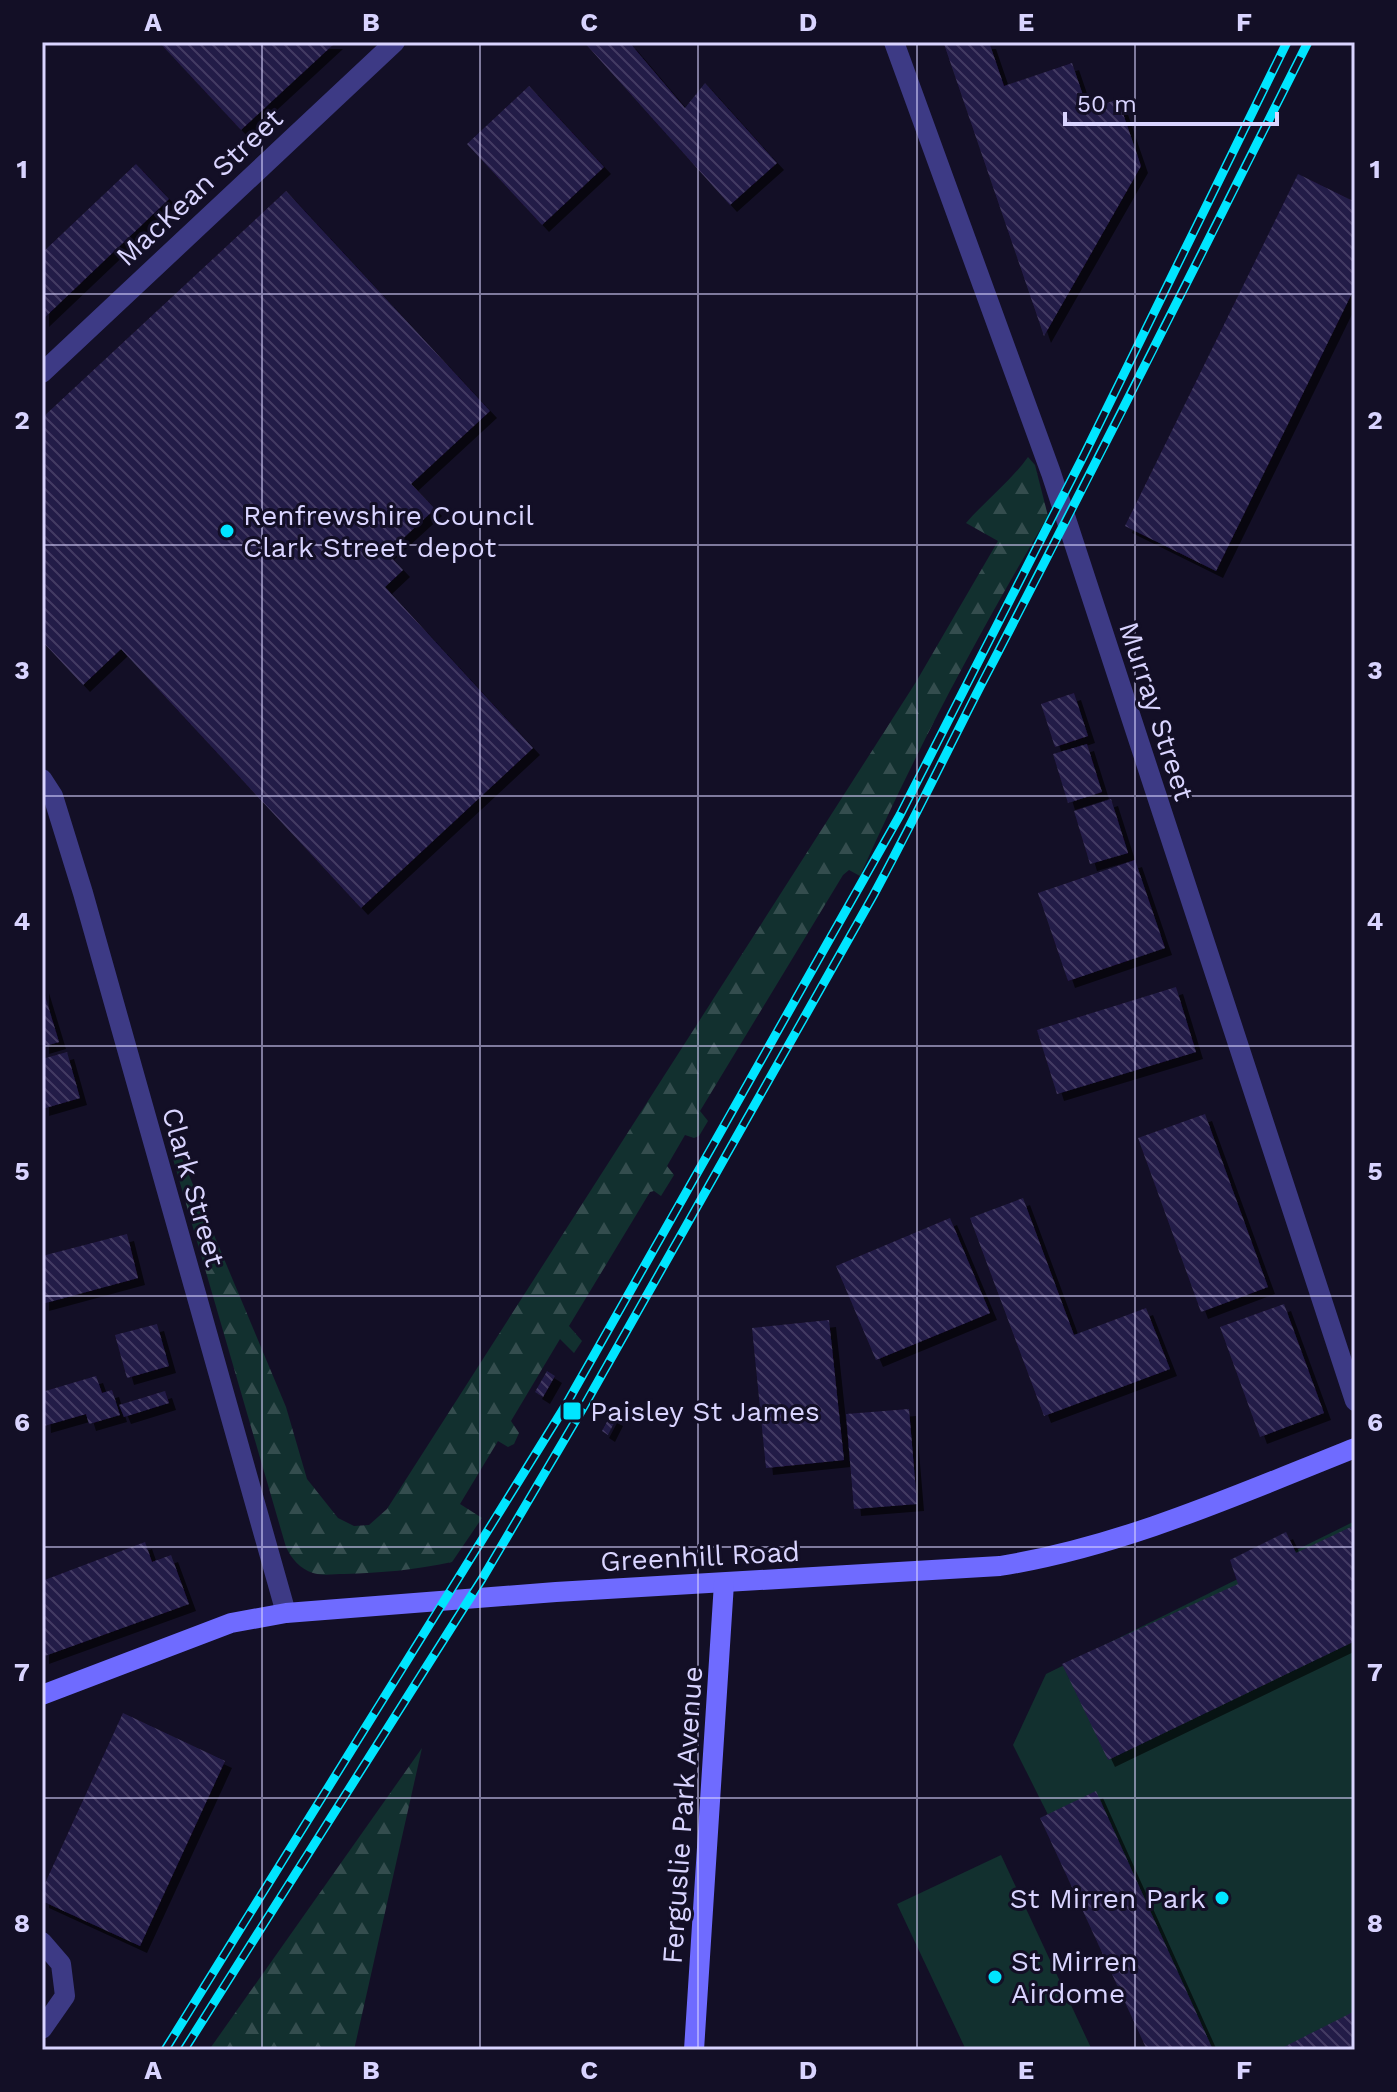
<svg xmlns="http://www.w3.org/2000/svg" width="1397" height="2092" viewBox="0 0 1397 2092" font-family="'Work Sans',sans-serif">
<style>
.forest{fill:url(#forest-firs)}
.pitch{fill:#12302f}
.building{fill:url(#building-back-hatch);filter:url(#shadow)}
.lines{fill:none;stroke-linecap:round;stroke-linejoin:round}
.street{stroke:#3d3a85;stroke-width:20}
.secondary{stroke:#6f6bff;stroke-width:20}
.rail-casing{stroke:#00e5ff;stroke-width:9}
.rail{stroke:#130f26;stroke-width:6;stroke-dasharray:18;stroke-linecap:butt}
.grid{fill:none;stroke:#d9d4ff;stroke-width:2;stroke-opacity:0.55}
.poi-dot{fill:#00e5ff;stroke:#130f26;stroke-width:3}
.labels{text-anchor:middle;stroke-width:6;stroke-linejoin:round;paint-order:stroke}
.street-label{font-size:28px;fill:#d9d4ff;stroke:#130f26}
.poi-label{font-size:28px;fill:#d9d4ff;stroke:#130f26;text-anchor:start}
.neatline{fill:none;stroke:#d9d4ff;stroke-width:3}
.grid-label{font-size:26px;text-anchor:middle;font-weight:bold;fill:#d9d4ff}
</style>
<defs>
<pattern id="forest-firs" width="22" height="20" patternUnits="userSpaceOnUse" patternTransform="scale(2)"><rect width="22" height="20" fill="#12302f"/><path d="M5 1l3.5 6h-7zM16 11l3.5 6h-7z" fill="#344d4e"/></pattern>
<pattern id="building-back-hatch" width="6" height="6" patternUnits="userSpaceOnUse" patternTransform="scale(2)"><rect width="6" height="6" fill="#241b47"/><path d="M-1 5l2 2M0 0l6 6M5-1l2 2" fill="none" stroke="#433b63"/></pattern>
<filter id="shadow"><feDropShadow dx="7" dy="7" stdDeviation="0" flood-color="#0009"/></filter>
</defs>
<rect width="100%" height="100%" fill="#130f26"/>
<!-- forest -->
<g class="forest">
<path d="M 1028,457 L 1035,465 L 1048,516 C 979,633 915,752 860,876 L 849,870 L 843,875 L 700,1111 L 708,1121 L 699,1136 L 694,1138 L 685,1135 L 667,1166 L 674,1175 L 661,1196 L 654,1191 L 650,1192 L 569,1326 L 582,1341 L 574,1353 L 560,1339 L 511,1421 L 519,1433 L 514,1444 L 508,1447 L 498,1441 L 460,1504 L 482,1518 L 452,1562 C 415,1570 381,1573 344,1574 C 334,1574 322,1576 313,1573 C 300,1569 291,1558 286,1547 L 171,1152 L 181,1156 L 286,1407 L 307,1479 L 338,1518 L 354,1526 L 369,1525 L 387,1509 L 916,682 L 998,541 L 966,523 C 986,500 1010,482 1028,457 Z"/>
<path d="M 422,1748 L 354,2050 L 209,2050 Z"/>
</g>
<!-- pitch -->
<g class="pitch">
<path d="M 1355,1521 L 1355,2050 L 1166,2050 L 1013,1745 L 1046,1674 Z"/>
<path d="M 1001,1855 L 1092,2050 L 966,2050 L 897,1904 Z"/>
</g>
<!-- building -->
<g class="building">
<path d="M 159,42 L 336,42 L 241,130 Z"/>
<path d="M 584,42 L 629,42 L 685,108 L 705,83 L 777,163 L 730,205 Z"/>
<path d="M 950,42 L 989,42 L 1004,86 L 1072,63 L 1088,110 L 1118,99 L 1141,166 L 1044,336 L 944,44 Z"/>
<path d="M 529,86 L 604,167 L 542,225 L 467,144 Z"/>
<path d="M 136,164 L 169,199 L 42,320 L 42,253 Z"/>
<path d="M 1298,174 L 1355,202 L 1355,287 L 1216,571 L 1125,526 Z"/>
<path d="M 286,191 L 490,411 L 411,484 L 435,509 L 387,553 L 403,570 L 385,587 L 533,748 L 361,908 L 121,649 L 83,685 L 42,641 L 42,418 Z"/>
<path d="M 1074,693 L 1088,736 L 1055,747 L 1041,704 Z"/>
<path d="M 1087,744 L 1102,792 L 1068,803 L 1053,754 Z"/>
<path d="M 1111,799 L 1128,853 L 1090,864 L 1074,811 Z"/>
<path d="M 1135,860 L 1165,948 L 1068,981 L 1038,893 Z"/>
<path d="M 42,986 L 59,1042 L 42,1047 Z"/>
<path d="M 1176,987 L 1196,1052 L 1057,1094 L 1037,1030 Z"/>
<path d="M 67,1052 L 80,1098 L 42,1109 L 42,1059 Z"/>
<path d="M 1205,1114 L 1268,1287 L 1201,1312 L 1138,1138 Z"/>
<path d="M 1023,1198 L 1074,1335 L 1146,1308 L 1170,1369 L 1044,1416 L 970,1218 Z"/>
<path d="M 950,1218 L 990,1313 L 876,1360 L 836,1266 Z"/>
<path d="M 127,1234 L 138,1278 L 42,1304 L 42,1256 Z"/>
<path d="M 1284,1304 L 1324,1413 L 1260,1437 L 1220,1327 Z"/>
<path d="M 829,1320 L 844,1460 L 766,1468 L 752,1328 Z"/>
<path d="M 157,1324 L 169,1366 L 127,1378 L 115,1335 Z"/>
<path d="M 547,1371 L 555,1376 L 543,1397 L 535,1392 Z"/>
<path d="M 96,1376 L 102,1393 L 112,1390 L 120,1415 L 89,1424 L 86,1414 L 44,1426 L 42,1392 Z"/>
<path d="M 165,1391 L 169,1403 L 124,1417 L 119,1405 Z"/>
<path d="M 909,1409 L 917,1504 L 854,1509 L 846,1414 Z"/>
<path d="M 610,1416 L 616,1419 L 608,1435 L 602,1431 Z"/>
<path d="M 1355,1525 L 1355,1641 L 1108,1760 L 1062,1664 L 1238,1584 L 1230,1560 L 1286,1532 L 1296,1553 Z"/>
<path d="M 145,1542 L 152,1562 L 171,1555 L 189,1604 L 42,1657 L 42,1581 Z"/>
<path d="M 123,1713 L 225,1761 L 140,1946 L 42,1901 L 42,1890 Z"/>
<path d="M 1096,1791 L 1213,2050 L 1147,2050 L 1040,1818 Z"/>
<path d="M 1355,2011 L 1355,2050 L 1278,2050 Z"/>
</g>
<g class="lines">
<!-- street -->
<g class="street">
<path d="M 894,42 L 1051,473 L 1355,1401"/>
<path d="M 42,373 L 395,42"/>
<path d="M 42,779 L 53,796 L 83,893 L 286,1613"/>
<path d="M 42,1942 L 61,1964 L 65,1996 L 42,2029"/>
</g>
<!-- secondary -->
<g class="secondary">
<path d="M 42,1695 L 231,1623 L 286,1613 L 556,1592 L 1000,1566 C 1124,1546 1239,1494 1355,1448"/>
<path d="M 694,2050 L 724,1583"/>
</g>
<!-- rail casing -->
<g class="rail-casing">
<g id="rail">
<path d="M 165,2050 L 564,1408 L 900,815 L 1084,455 L 1287,42"/>
<path d="M 184,2050 L 482,1579 L 579,1415 L 873,896 C 911,826 945,755 981,685 C 1092,472 1200,257 1308,42"/>
</g>
</g>
<!-- rail -->
<use href="#rail" class="rail"/>
</g>
<!-- grid -->
<path class="grid" d="M 262,42 L 262,2050M 480,42 L 480,2050M 698,42 L 698,2050M 917,42 L 917,2050M 1135,42 L 1135,2050M 42,294 L 1355,294M 42,545 L 1355,545M 42,796 L 1355,796M 42,1046 L 1355,1046M 42,1296 L 1355,1296M 42,1547 L 1355,1547M 42,1798 L 1355,1798"/>
<!-- markers -->
<g class="poi-dot">
<circle cx="227" cy="531" r="8"/>
<rect x="562" y="1401" width="20" height="20" rx="4"/>
<circle cx="1222" cy="1898" r="8"/>
<circle cx="995" cy="1977" r="8"/>
</g>
<g class="labels">
<!-- street labels -->
<g class="street-label">
<text transform="translate(199 187) rotate(-43)" y="10">MacKean Street</text>
<text transform="translate(1157 711) rotate(72)" y="10">Murray Street</text>
<text transform="translate(194 1187) rotate(74)" y="10">Clark Street</text>
<text transform="translate(700 1556) rotate(-3)" y="10">Greenhill Road</text>
<text transform="translate(682 1815) rotate(-86)" y="10">Ferguslie Park Avenue</text>
</g>
<!-- poi labels -->
<g class="poi-label">
<text x="243" y="525">Renfrewshire Council<tspan x="243" dy="32">Clark Street depot</tspan></text>
<text x="590" y="1421">Paisley St James</text>
<text x="1206" y="1908" text-anchor="end">St Mirren Park</text>
<text x="1011" y="1971">St Mirren<tspan x="1011" dy="32">Airdome</tspan></text>
</g>
</g>
<!-- border -->
<rect width="1397" height="2092" fill="none" stroke="#130f26" stroke-width="88"/>
<!-- scale -->
<path d="M1065 112v12h212v-12" fill="none" stroke="#d9d4ff" stroke-width="4"/>
<text x="1077" y="112" font-size="24" fill="#d9d4ff" stroke="#130f26" stroke-width="6" paint-order="stroke">50 m</text>
<rect x="44" y="44" width="1309" height="2004" class="neatline"/>
<g class="grid-label">
<text x="153" y="31">A</text>
<text x="371" y="31">B</text>
<text x="589" y="31">C</text>
<text x="808" y="31">D</text>
<text x="1026" y="31">E</text>
<text x="1244" y="31">F</text>
<text x="22" y="178">1</text>
<text x="1375" y="178">1</text>
<text x="22" y="429">2</text>
<text x="1375" y="429">2</text>
<text x="22" y="679">3</text>
<text x="1375" y="679">3</text>
<text x="22" y="930">4</text>
<text x="1375" y="930">4</text>
<text x="22" y="1180">5</text>
<text x="1375" y="1180">5</text>
<text x="22" y="1431">6</text>
<text x="1375" y="1431">6</text>
<text x="22" y="1681">7</text>
<text x="1375" y="1681">7</text>
<text x="22" y="1932">8</text>
<text x="1375" y="1932">8</text>
<text x="153" y="2079">A</text>
<text x="371" y="2079">B</text>
<text x="589" y="2079">C</text>
<text x="808" y="2079">D</text>
<text x="1026" y="2079">E</text>
<text x="1244" y="2079">F</text>
</g>
</svg>
